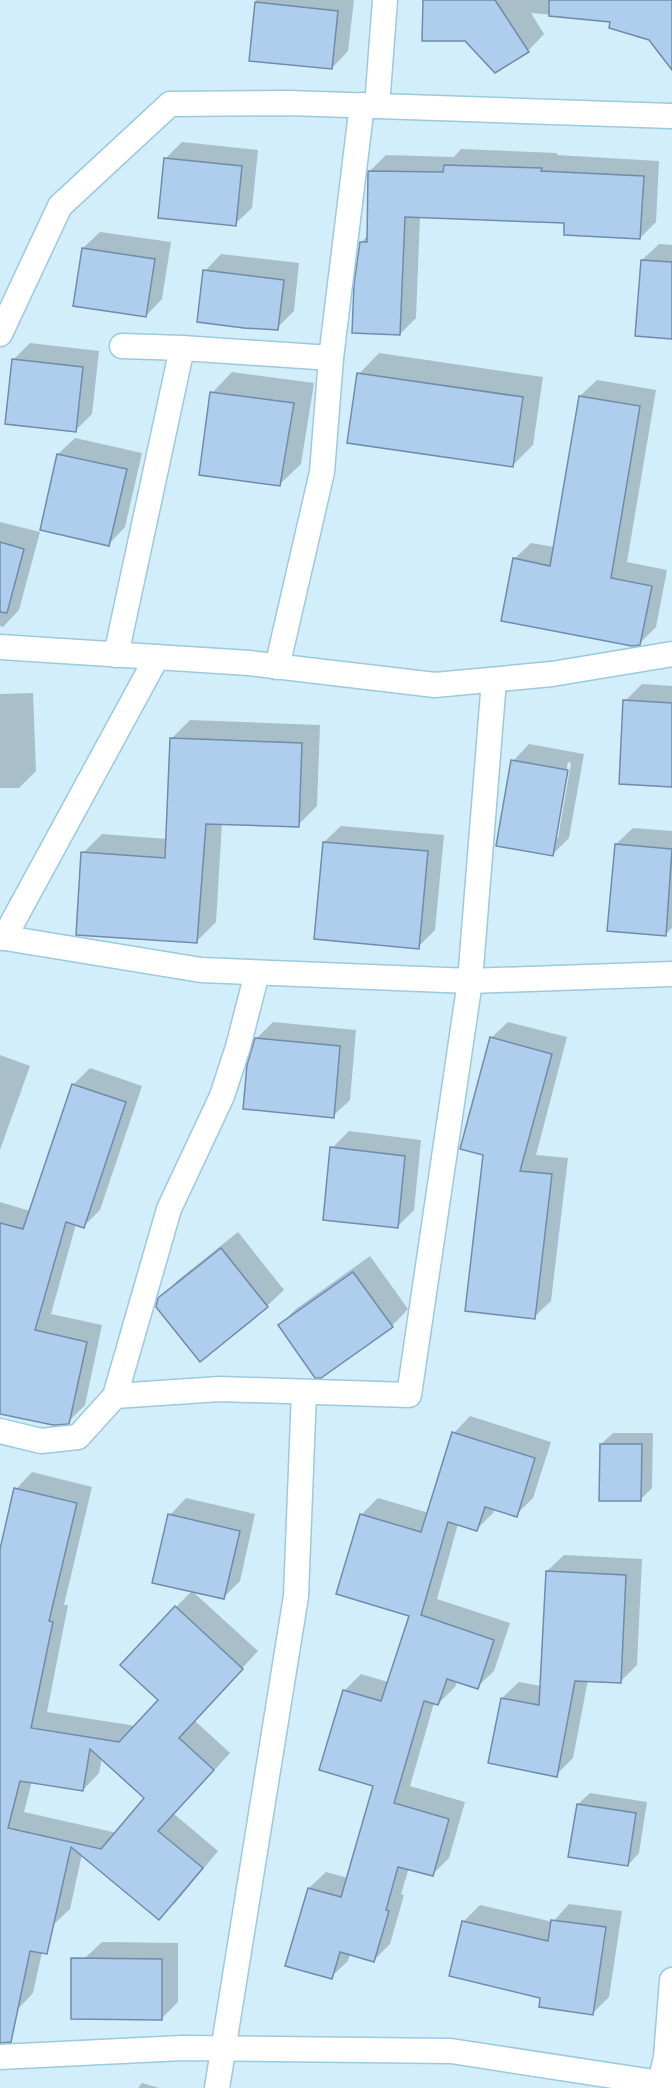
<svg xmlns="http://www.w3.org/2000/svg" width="672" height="2088" viewBox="0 0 672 2088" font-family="'Zilla Slab',serif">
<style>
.shadow{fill:#0003;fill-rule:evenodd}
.building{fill:#afceee;stroke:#6f8caa;stroke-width:1.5;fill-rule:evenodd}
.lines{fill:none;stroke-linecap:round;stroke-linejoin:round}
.minor-casing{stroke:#9cc9de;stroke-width:27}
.minor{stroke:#fff;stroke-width:24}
</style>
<rect width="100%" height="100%" fill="#d3eefb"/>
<!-- shadow -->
<g class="shadow">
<path d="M 256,0 L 354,0 L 348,51 L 332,68 L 250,59 Z"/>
<path d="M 425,0 L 672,0 L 672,68 L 650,38 L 612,20 L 531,13 L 544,34 L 528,51 L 465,39 Z"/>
<path d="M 182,142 L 258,150 L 252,208 L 235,224 L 165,159 Z"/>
<path d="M 461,149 L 557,153 L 557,155 L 659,161 L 656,222 L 640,238 L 566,221 L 420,216 L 416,318 L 400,334 L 361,243 L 368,235 L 370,171 L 386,155 L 454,157 Z"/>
<path d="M 100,232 L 171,242 L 162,299 L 146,316 L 83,248 Z"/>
<path d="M 659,244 L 672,245 L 672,337 L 642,260 Z"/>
<path d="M 221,254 L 299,263 L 294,311 L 277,328 L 205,271 Z"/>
<path d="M 30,343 L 99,351 L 92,414 L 76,430 L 13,360 Z"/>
<path d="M 379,353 L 543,377 L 533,445 L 513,465 L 359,374 Z"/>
<path d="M 232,372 L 314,383 L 301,464 L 280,484 L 212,393 Z"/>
<path d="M 597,380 L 656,390 L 627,562 L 667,570 L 656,627 L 639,644 L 514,559 L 531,543 L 554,547 L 580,396 Z"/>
<path d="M 75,438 L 142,453 L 125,527 L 109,544 L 58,454 Z"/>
<path d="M 0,522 L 40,532 L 19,610 L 3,627 L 0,626 Z"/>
<path d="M 642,684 L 672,686 L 672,785 L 625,701 Z"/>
<path d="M 33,693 L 36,771 L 19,788 L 0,788 L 0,694 Z"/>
<path d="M 190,720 L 320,725 L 317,806 L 298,825 L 222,823 L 216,922 L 197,941 L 83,853 L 102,834 L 167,839 L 171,739 Z"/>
<path d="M 529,744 L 584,754 L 569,838 L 552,855 L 513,761 ZM 568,762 L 571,763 L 558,838 L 555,838 Z"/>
<path d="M 341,826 L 444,835 L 435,930 L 418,947 L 324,842 Z"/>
<path d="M 633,828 L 672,831 L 672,928 L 665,935 L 616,844 Z"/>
<path d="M 273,1022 L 356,1030 L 350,1100 L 333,1116 L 256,1039 Z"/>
<path d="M 508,1022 L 567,1037 L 536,1155 L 568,1158 L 551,1301 L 534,1317 L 484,1154 L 491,1038 Z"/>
<path d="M 0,1055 L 30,1066 L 0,1150 Z"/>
<path d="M 90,1068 L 142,1086 L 100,1210 L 84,1226 L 76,1224 L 51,1314 L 102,1325 L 85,1405 L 68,1422 L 0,1412 L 0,1202 L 30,1211 L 73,1085 Z"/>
<path d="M 349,1131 L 421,1140 L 414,1210 L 397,1227 L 332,1148 Z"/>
<path d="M 238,1232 L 284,1290 L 267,1306 L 200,1360 L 160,1299 L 177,1281 Z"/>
<path d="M 370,1256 L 408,1309 L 392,1326 L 280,1325 L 296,1309 Z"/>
<path d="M 470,1416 L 551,1442 L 533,1498 L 516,1515 L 495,1508 L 493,1513 L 477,1529 L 458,1524 L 437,1599 L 510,1623 L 494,1671 L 477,1687 L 457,1681 L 455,1687 L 438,1704 L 434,1703 L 410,1786 L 465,1802 L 449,1858 L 432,1875 L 409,1868 L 401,1894 L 404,1895 L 390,1944 L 373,1961 L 350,1954 L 348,1961 L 331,1977 L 309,1888 L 326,1872 L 348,1878 L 375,1785 L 344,1691 L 361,1674 L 388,1682 L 411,1615 L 361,1515 L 378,1498 L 429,1513 L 454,1433 Z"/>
<path d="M 613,1433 L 653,1433 L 652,1488 L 641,1499 L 601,1444 Z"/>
<path d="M 32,1472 L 92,1487 L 64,1605 L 68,1605 L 47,1712 L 136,1726 L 160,1700 L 176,1607 L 192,1591 L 258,1651 L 194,1720 L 230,1753 L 174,1814 L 218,1851 L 176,1902 L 159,1918 L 82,1854 L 70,1909 L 53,1925 L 0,1912 L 0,1555 L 16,1489 ZM 102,1758 L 146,1798 L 117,1833 L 24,1812 L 32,1781 L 83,1790 L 99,1773 Z"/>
<path d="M 186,1498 L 255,1514 L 240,1581 L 224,1597 L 170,1515 Z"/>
<path d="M 564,1555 L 642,1559 L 637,1665 L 620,1682 L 588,1680 L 573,1758 L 556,1775 L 502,1698 L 519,1682 L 541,1686 L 547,1571 Z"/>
<path d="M 590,1793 L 647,1802 L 639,1853 L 628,1865 L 578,1804 Z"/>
<path d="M 569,1904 L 622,1911 L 609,1997 L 592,2014 L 542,1996 L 463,1922 L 480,1905 L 553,1922 Z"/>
<path d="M 0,1934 L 44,1943 L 33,1993 L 17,2010 L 0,2006 Z"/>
<path d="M 102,1942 L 178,1943 L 178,2002 L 161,2019 L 73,1969 Z"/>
<path d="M 142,2083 L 159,2088 L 138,2088 Z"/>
</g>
<!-- building -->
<g class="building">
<path d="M 423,0 L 495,0 L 529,52 L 495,73 L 465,41 L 422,41 Z"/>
<path d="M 549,0 L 672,0 L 672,70 L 649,40 L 609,28 L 610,22 L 549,16 Z"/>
<path d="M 255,2 L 338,11 L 332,69 L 249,61 Z"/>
<path d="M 164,158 L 242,166 L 236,226 L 158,218 Z"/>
<path d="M 444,165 L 542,168 L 541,171 L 644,176 L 640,239 L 564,235 L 564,223 L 405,217 L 400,335 L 352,333 L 354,284 L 360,242 L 367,242 L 368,171 L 443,172 Z"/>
<path d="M 82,248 L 155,259 L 146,317 L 73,306 Z"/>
<path d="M 641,260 L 672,262 L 672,339 L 635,336 Z"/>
<path d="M 203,270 L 284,280 L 278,330 L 244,328 L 197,322 Z"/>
<path d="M 12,359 L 83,367 L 76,432 L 5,424 Z"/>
<path d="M 357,373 L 523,397 L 513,467 L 347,443 Z"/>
<path d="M 210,392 L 294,403 L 280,486 L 199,475 Z"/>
<path d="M 579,396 L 640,406 L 611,578 L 652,586 L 640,645 L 632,646 L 501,621 L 513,558 L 550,566 Z"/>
<path d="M 57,454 L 127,469 L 109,546 L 40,530 Z"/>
<path d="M 0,542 L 24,549 L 7,613 L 0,612 Z"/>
<path d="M 623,700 L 672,703 L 672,787 L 619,784 Z"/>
<path d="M 170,738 L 302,743 L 299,827 L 206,824 L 197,943 L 76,935 L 81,852 L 165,858 Z"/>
<path d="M 511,760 L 568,770 L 553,856 L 496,846 Z"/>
<path d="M 323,842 L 428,851 L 419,949 L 314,939 Z"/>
<path d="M 615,844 L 672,849 L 666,936 L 607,931 Z"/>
<path d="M 490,1037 L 552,1054 L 520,1171 L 552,1174 L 535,1319 L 465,1311 L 483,1155 L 460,1149 Z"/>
<path d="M 255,1038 L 340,1046 L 334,1118 L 243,1109 L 247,1065 Z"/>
<path d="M 72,1084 L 126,1102 L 84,1228 L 66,1222 L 35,1330 L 87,1342 L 69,1424 L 53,1425 L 0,1414 L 0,1223 L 23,1229 Z"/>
<path d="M 330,1147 L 405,1156 L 398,1228 L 323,1220 Z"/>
<path d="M 221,1248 L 268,1307 L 200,1362 L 156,1307 L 158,1298 Z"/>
<path d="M 353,1272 L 393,1327 L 321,1378 L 315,1378 L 278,1325 Z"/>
<path d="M 452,1432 L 535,1458 L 517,1517 L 485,1507 L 477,1531 L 448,1522 L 421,1615 L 494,1640 L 478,1689 L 447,1679 L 438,1705 L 424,1701 L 394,1803 L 449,1819 L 433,1876 L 398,1867 L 386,1910 L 389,1911 L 374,1962 L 340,1952 L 332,1979 L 285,1966 L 308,1888 L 341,1897 L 373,1786 L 319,1770 L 343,1690 L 381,1701 L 409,1616 L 336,1594 L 360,1514 L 421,1532 Z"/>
<path d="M 600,1444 L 642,1444 L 641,1501 L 599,1501 Z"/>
<path d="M 14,1488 L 77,1503 L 49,1621 L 53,1622 L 31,1728 L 119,1742 L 158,1700 L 120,1665 L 175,1606 L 243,1669 L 179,1738 L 214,1770 L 158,1831 L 203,1868 L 159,1920 L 71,1847 L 47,1954 L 30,1951 L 11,2042 L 0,2043 L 0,1549 ZM 90,1749 L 144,1798 L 101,1849 L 8,1828 L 20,1781 L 83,1791 Z"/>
<path d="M 168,1514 L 240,1531 L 224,1599 L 152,1583 Z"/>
<path d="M 546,1571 L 626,1575 L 621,1683 L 575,1681 L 557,1777 L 488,1763 L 501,1698 L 539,1705 Z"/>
<path d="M 577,1804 L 636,1813 L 628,1866 L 568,1857 Z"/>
<path d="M 551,1920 L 606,1927 L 593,2015 L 539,2007 L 540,1998 L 449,1976 L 462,1921 L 548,1941 Z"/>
<path d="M 71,1958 L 162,1959 L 162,2020 L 71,2019 Z"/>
</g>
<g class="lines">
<!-- minor casing -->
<g class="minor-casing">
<g id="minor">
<path d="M 377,106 L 385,0"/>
<path d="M 0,334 L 60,206 L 170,104 L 289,103 L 672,116"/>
<path d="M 122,346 L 182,348 L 331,358"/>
<path d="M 0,647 L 249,663 L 435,685 L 552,674 L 672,654"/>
<path d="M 116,655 L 182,348"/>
<path d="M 277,667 L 322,472 L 331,358 L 362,105"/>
<path d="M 0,937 L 201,970 L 470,981 L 672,974"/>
<path d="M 4,938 L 157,657"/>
<path d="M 115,1396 L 169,1209 L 222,1096 L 238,1047 L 257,973"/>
<path d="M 0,1431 L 41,1441 L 78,1437 L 115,1396 L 220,1389 L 409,1395 L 470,981 L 494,680"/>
<path d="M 0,2057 L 182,2048 L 451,2051 L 672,2085"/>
<path d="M 217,2088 L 296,1596 L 304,1392"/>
<path d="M 659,2088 L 666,2057 L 672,1980"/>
</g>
</g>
<!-- minor -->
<use href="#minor" class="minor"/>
</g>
</svg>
